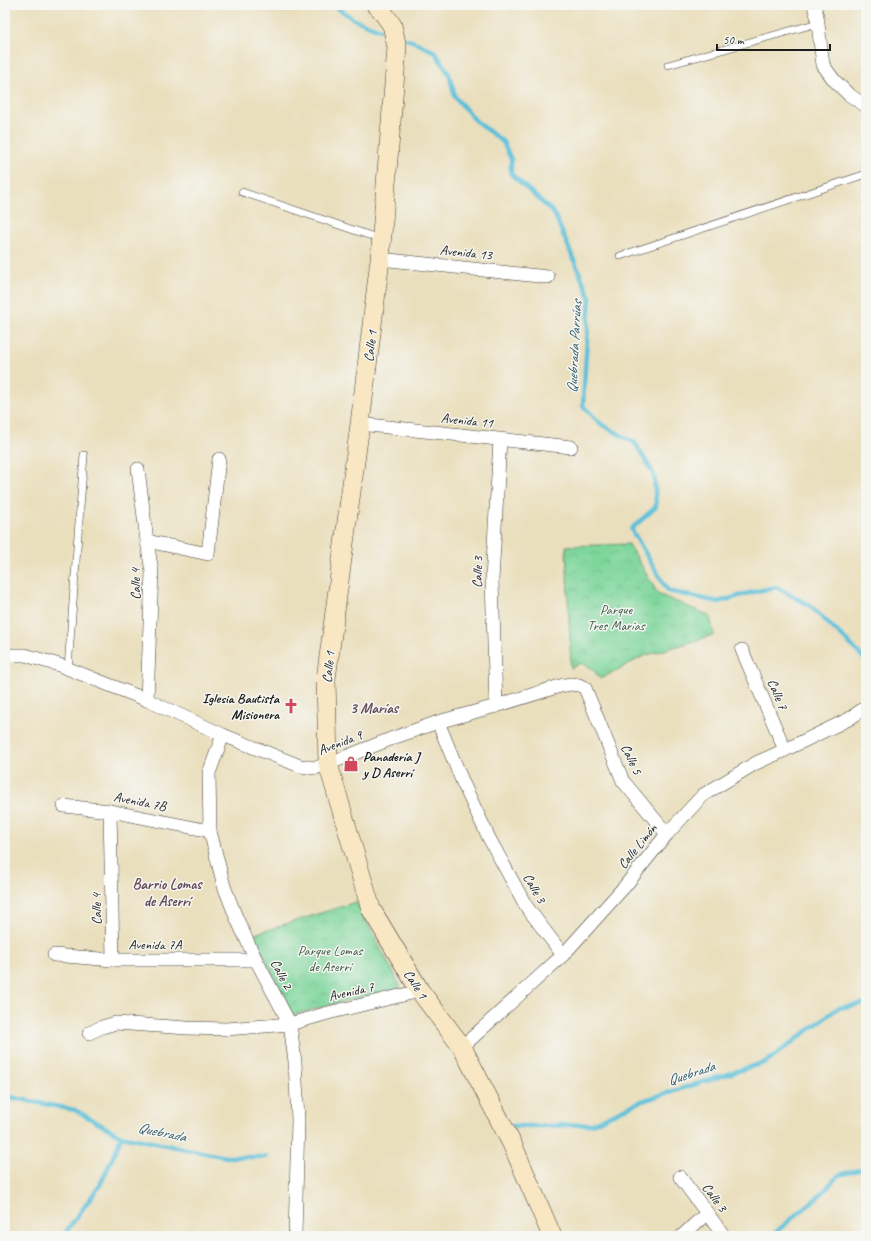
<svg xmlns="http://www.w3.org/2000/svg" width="871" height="1241" viewBox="0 0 871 1241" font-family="Caveat,sans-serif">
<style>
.park{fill:url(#park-crowns);stroke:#4d795c}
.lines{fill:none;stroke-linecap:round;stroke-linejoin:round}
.stream{stroke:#5bc0d9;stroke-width:4.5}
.lane-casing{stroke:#3b3934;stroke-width:8}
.street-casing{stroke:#3b3934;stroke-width:14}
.secondary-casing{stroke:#3b3934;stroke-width:20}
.lane{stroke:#fff;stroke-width:7}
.street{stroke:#fff;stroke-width:13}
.secondary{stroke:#f9e7c3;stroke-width:19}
.labels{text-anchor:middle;stroke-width:3;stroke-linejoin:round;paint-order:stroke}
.street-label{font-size:14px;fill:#1c1c1c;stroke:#f6f6f2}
.park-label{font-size:14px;fill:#3e5d48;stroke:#f6f6f2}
.poi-label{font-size:14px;font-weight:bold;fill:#1c1c1c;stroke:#f6f6f2;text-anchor:end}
.water-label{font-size:15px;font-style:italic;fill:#355e68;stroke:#f6f6f2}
.neighbourhood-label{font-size:15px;font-weight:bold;fill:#624a58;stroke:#f6f6f2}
</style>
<defs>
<pattern id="park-crowns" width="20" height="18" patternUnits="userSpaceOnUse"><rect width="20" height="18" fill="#7ed69b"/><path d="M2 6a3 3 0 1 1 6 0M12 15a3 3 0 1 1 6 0" fill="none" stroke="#6cb785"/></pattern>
</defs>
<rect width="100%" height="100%" fill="#f6f6f2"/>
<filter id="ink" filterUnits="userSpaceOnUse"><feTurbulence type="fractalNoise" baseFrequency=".025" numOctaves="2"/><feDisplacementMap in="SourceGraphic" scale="8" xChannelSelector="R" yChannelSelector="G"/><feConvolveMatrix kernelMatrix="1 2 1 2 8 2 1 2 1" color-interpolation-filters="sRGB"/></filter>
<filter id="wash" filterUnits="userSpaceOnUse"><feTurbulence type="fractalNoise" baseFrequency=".012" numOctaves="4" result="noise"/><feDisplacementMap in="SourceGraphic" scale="16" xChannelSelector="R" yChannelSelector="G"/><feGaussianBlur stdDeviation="0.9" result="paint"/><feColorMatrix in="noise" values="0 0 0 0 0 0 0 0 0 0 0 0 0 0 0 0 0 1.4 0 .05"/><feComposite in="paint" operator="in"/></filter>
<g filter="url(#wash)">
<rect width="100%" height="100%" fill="#eadfbd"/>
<!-- park -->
<g class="park">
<path d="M 629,544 L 658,594 L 710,616 L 714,635 L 644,656 L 600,679 C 595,671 591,667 581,663 L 571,668 L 566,546 Z"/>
<path d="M 356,902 L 401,987 L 292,1015 L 254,934 Z"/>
</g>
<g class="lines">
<!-- stream -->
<g class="stream">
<path d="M 333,5 L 355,20 L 380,30"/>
<path d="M 406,39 L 417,43 L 435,52 L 449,74 L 455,97 L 476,121 L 503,142 L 511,159 L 511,174 L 554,213 L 590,298 L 585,368 L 583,406 L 601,424 L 635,443 L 654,475 L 656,507 L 631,529 L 668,591 L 718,602 L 749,593 L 776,587 L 809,605 L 848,642 L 866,661"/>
<path d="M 5,1096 L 75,1110 L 121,1136"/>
<path d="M 509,1126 L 545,1126 L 592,1124 L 639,1102 L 766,1062 L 838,1008 L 866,1003"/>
<path d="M 63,1236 L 100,1185 L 117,1148 L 121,1136 L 226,1157 L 266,1157"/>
<path d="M 773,1236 L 777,1231 L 818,1197 L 839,1175 L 862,1169 L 866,1159"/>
</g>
</g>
</g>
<g filter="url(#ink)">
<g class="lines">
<!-- lane casing -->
<g class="lane-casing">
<g id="lane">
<path d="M 668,65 L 818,23"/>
<path d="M 242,192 L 380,239"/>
<path d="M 620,256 L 866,174"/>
<path d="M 68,668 L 84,455"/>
</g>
</g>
<!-- street casing -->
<g class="street-casing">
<g id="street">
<path d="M 814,5 L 817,16 L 823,65 L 834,80 L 848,94 L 866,106"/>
<path d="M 380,259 L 548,277"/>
<path d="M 360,424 L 571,447"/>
<path d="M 138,469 L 147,541 L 152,572 L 147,700"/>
<path d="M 147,541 L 208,554 L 219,459"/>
<path d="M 742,650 L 785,750"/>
<path d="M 5,655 L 25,655 L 59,665 L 147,700 L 223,735 L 300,766 L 315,768 L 328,764 L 393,738 L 438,722 L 496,706 L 560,686 L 571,684 L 579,685 L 585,688 L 623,781 L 667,834"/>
<path d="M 496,706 L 492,580 L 500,440"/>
<path d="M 438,722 L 463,783 L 489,838 L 526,906 L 563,955"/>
<path d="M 223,735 L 209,773 L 210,831 L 224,886 L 236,917 L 256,960 L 290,1024 L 295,1062 L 298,1120 L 295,1236"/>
<path d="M 64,806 L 110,811 L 210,831"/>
<path d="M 110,811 L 113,960"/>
<path d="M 54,955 L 113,960 L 256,960"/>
<path d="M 89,1033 L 102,1027 L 116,1023 L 187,1028 L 226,1029 L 290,1024 L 328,1013 L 420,991"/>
<path d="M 462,1047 L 563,955 L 625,886 L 667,834 L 703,795 L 756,763 L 785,750 L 849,719 L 866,707"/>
<path d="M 680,1177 L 724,1236"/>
<path d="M 682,1236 L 707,1213"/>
</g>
</g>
<!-- secondary casing -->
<g class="secondary-casing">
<path id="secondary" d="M 376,5 L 379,7 L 392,25 L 397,47 L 380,259 L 360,424 L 326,679 L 328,764 L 371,909 L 420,991 L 462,1047 L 513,1146 L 552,1236"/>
</g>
<!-- lane -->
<use href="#lane" class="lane"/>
<!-- street -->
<use href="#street" class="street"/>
<!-- secondary -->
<use href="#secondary" class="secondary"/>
</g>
</g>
<!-- icons -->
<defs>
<g id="church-bare" transform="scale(1.2)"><path d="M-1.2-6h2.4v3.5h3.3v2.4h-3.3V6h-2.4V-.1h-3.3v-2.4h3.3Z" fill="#d1495b" stroke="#f6f6f2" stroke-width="2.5" paint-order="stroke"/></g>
<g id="shop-bare" transform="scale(1.2)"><path d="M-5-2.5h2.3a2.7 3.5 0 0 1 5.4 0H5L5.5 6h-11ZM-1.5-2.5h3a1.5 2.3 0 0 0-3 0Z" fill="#d1495b" stroke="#f6f6f2" stroke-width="2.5" paint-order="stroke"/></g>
</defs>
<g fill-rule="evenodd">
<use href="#church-bare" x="291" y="706"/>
<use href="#shop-bare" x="351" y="764"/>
</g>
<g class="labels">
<!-- street labels -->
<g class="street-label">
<text transform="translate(466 252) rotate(6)" y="5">Avenida 13</text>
<text transform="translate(370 346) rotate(-83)" y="5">Calle 1</text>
<text transform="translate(467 420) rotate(6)" y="5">Avenida 11</text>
<text transform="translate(477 572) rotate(-88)" y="5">Calle 3</text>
<text transform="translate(135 584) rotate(-91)" y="5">Calle 4</text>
<text transform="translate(328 667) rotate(-84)" y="5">Calle 1</text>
<text transform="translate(778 694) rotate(67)" y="5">Calle 7</text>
<text transform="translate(340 742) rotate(-21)" y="5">Avenida 9</text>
<text transform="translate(632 759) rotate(65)" y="5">Calle 5</text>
<text transform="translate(140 801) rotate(11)" y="5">Avenida 7B</text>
<text transform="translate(637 846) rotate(-51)" y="5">Calle Limón</text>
<text transform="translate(535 888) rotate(60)" y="5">Calle 3</text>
<text transform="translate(96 909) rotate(-91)" y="5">Calle 4</text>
<text x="155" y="949">Avenida 7A</text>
<text transform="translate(282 974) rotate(62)" y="5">Calle 2</text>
<text transform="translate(416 984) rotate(57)" y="5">Calle 1</text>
<text transform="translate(351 991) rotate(-13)" y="5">Avenida 7</text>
<text transform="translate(715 1197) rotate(53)" y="5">Calle 3</text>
</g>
<!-- park labels -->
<g class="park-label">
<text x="616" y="614">Parque<tspan x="616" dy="16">Tres Marías</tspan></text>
<text x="330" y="955">Parque Lomas<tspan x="330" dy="16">de Aserrí</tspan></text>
</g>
<!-- poi labels -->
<g class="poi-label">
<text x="279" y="703">Iglesia Bautista<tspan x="279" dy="16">Misionera</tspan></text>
<text x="363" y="761" text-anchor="start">Panadería J<tspan x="363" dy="16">y D Aserrí</tspan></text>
</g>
<!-- water labels -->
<g class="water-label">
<text transform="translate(574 347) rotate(-87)" y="5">Quebrada Parrúas</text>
<text transform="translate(691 1073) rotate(-18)" y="5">Quebrada</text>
<text transform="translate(162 1132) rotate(12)" y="5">Quebrada</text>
</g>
<!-- neighbourhood labels -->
<g class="neighbourhood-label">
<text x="374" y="713">3 Marías</text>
<text x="167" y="889">Barrio Lomas<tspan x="167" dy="17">de Aserrí</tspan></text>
</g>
</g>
<!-- margin -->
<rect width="871" height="1241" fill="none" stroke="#f6f6f2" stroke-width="20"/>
<!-- scale -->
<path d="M717 44v6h113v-6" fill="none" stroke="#1c1c1c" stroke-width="2"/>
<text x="723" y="44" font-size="12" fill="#1c1c1c" stroke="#f6f6f2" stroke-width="3" paint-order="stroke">50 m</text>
</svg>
